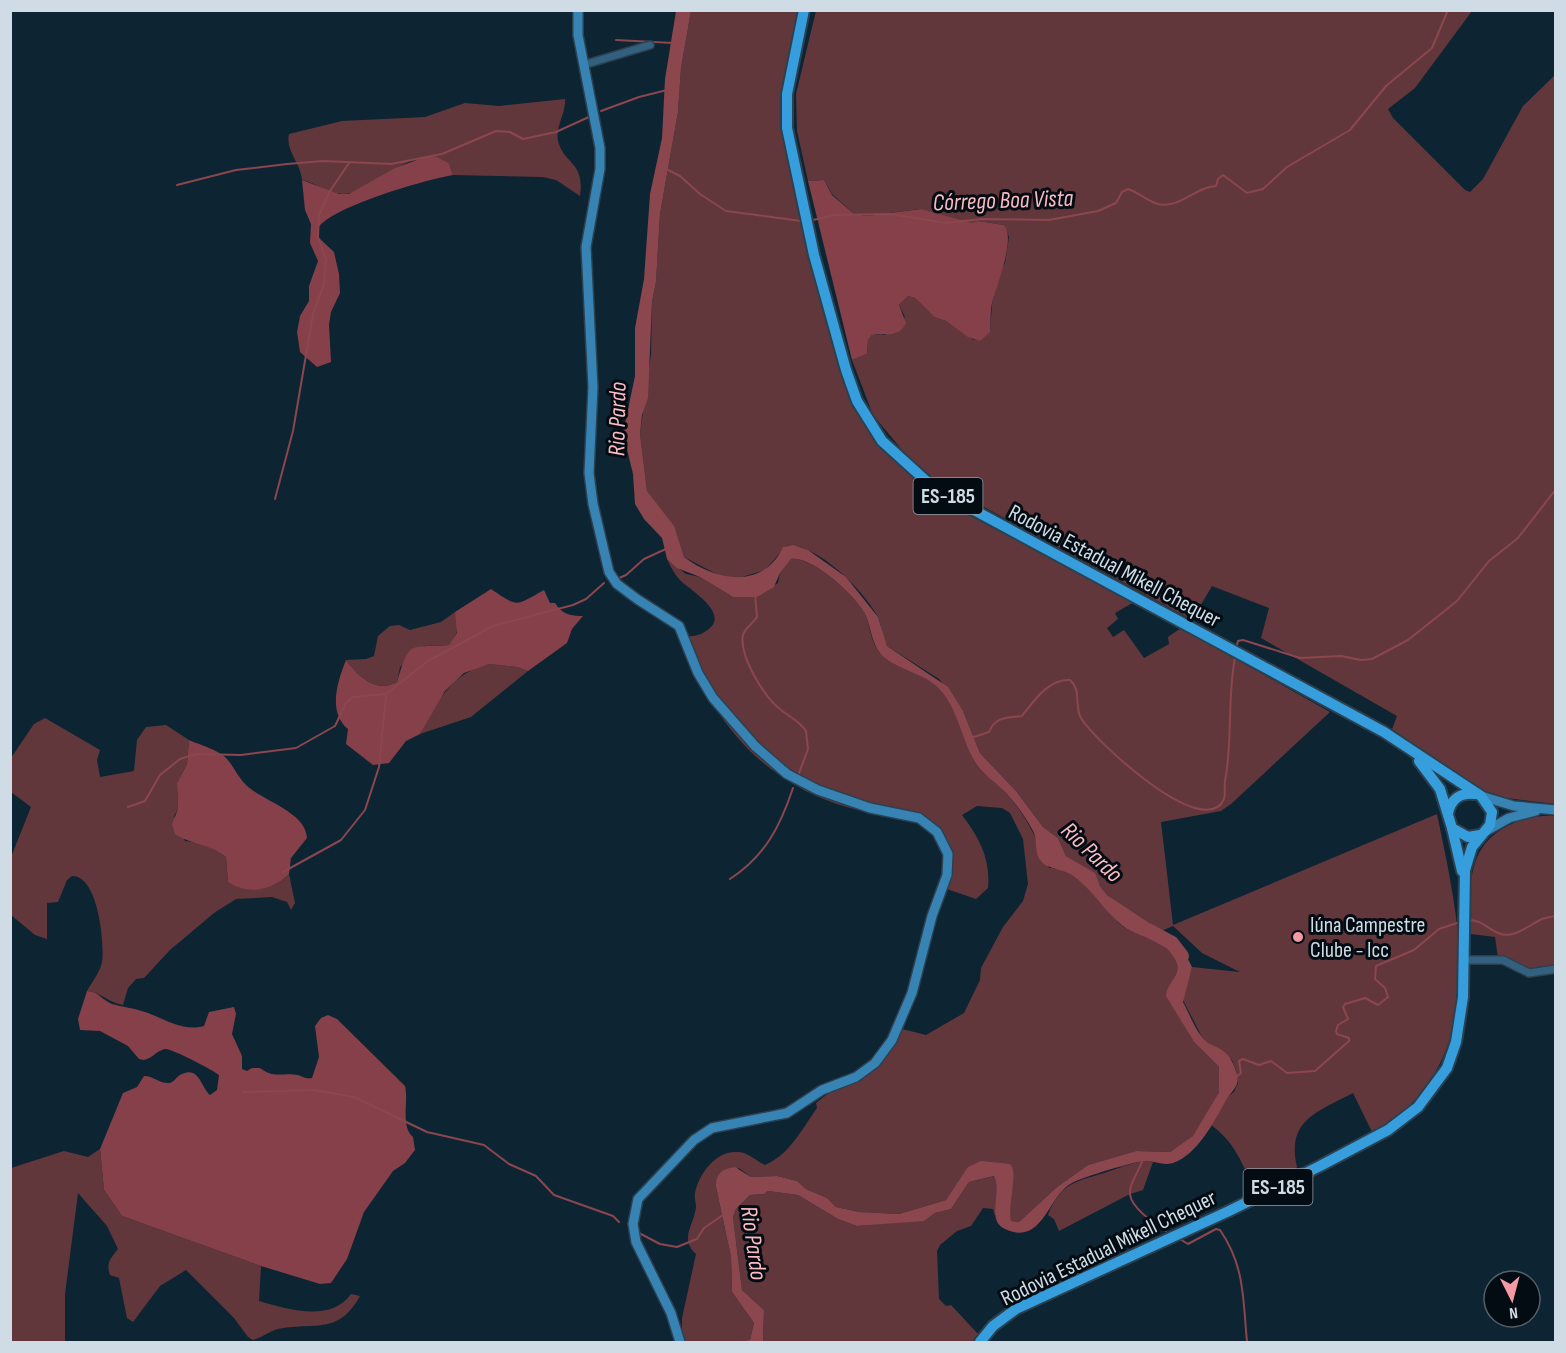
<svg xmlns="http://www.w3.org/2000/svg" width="1566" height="1353" viewBox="0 0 1566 1353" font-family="'Sofia Sans Condensed',sans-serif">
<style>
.green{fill:#62373c}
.forest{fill:#854049}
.water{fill:#8b464e}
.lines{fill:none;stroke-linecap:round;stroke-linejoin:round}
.stream{stroke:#8b464e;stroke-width:2}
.river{stroke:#8b464e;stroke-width:14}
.street-casing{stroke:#2c4150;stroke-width:10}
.secondary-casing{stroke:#2c4150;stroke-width:12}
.primary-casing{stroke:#2c4150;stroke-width:14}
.street{stroke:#33607e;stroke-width:7}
.secondary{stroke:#3783b3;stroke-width:9}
.primary{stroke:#369edc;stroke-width:10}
.poi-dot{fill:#f49aa3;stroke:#040c13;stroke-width:2}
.labels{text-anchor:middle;stroke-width:6;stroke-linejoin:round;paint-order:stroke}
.shield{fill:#040c13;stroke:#929ea7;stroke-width:1.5}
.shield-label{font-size:21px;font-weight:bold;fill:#cfdce6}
.street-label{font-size:22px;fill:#cfdce6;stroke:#040c13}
.poi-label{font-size:22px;fill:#cfdce6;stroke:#040c13;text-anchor:start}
.water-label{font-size:24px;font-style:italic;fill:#fbbbc0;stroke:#040c13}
</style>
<rect width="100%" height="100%" fill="#0d2433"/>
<!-- green -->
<g class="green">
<path d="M 691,11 L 802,11 L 785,93 L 828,314 L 876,440 C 924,500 987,525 1054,557 C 1081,570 1108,587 1134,602 L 1115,613 L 1118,619 L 1107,628 L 1113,637 L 1124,630 L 1144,658 L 1169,644 L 1168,637 L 1181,628 L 1330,712 L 1231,804 L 1221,811 L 1161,822 L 1173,925 L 1437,814 C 1461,930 1493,1060 1373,1134 L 1353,1093 C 1317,1112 1286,1120 1297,1167 L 1293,1172 L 1255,1191 C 1243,1165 1235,1142 1211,1125 L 1227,1097 L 1234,1092 L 1238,1083 L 1237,1073 L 1232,1060 L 1203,1039 L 1182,998 L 1192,967 L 1240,972 L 1202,953 L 1173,926 L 1159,932 L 1107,895 L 1100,886 L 1094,873 L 1066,856 L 1058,838 L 1043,827 L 1016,791 L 980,753 L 963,711 L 939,679 L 887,646 C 882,637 882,625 877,615 C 863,590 816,542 786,546 L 765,570 L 739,578 L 724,578 L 684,557 L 668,520 L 647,491 L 640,434 L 651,354 L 652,302 L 656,282 L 660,214 L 678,112 L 681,68 Z"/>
<path d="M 816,11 L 1472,11 L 1415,88 L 1388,109 L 1393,118 L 1465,190 L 1470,192 L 1483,179 L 1523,106 L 1555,75 L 1555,804 L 1507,798 L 1476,788 L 1392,729 L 1397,716 L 1261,638 L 1269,608 L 1212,586 L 1192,620 L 951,489 L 918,469 L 873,415 L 852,360 L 867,354 L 868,340 L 872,335 L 885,335 L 905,317 L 899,305 L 908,296 L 915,298 L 934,317 L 946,321 L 974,340 L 990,332 L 992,304 L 998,276 L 1005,263 L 1009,237 L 1004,225 L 978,221 L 972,224 L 920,209 L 867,216 L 854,214 L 832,194 L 824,180 L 808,181 L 797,131 L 796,94 Z"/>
<path d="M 565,99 C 566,114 555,127 558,141 C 564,165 585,161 580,196 L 556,180 L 543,177 L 453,175 L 449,163 C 412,143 384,184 351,193 C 334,198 317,183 302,180 C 301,163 285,151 289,134 L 342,121 L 425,117 L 465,103 L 499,106 Z"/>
<path d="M 667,559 L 686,574 L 700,577 L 733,597 L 757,597 L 778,583 L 780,573 L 790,559 C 812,556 855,595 865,614 C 870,625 870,638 877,649 C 892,670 923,671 941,690 C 959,710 963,738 974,760 C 981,774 996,782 1006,793 C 1026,815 1038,841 1049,868 C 1082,866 1101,910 1124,927 C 1142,940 1169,936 1177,961 C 1181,976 1166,984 1167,996 L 1194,1042 L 1219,1067 L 1219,1092 L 1194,1136 L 1170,1152 L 1136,1151 L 1088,1165 L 1057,1187 L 1019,1222 L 1010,1221 C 1006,1202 1018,1182 1010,1164 L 1002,1164 L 953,1190 L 946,1200 L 899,1214 L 859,1212 L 836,1207 L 827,1198 L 806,1189 L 797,1181 L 777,1176 L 751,1177 L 739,1168 L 716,1187 L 731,1257 L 732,1292 L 754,1323 L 750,1340 L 733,1342 L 682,1342 L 682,1318 L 696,1254 C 679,1239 694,1225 696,1207 C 696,1202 694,1197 695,1193 C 699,1174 715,1152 735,1152 C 748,1151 754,1160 765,1165 C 790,1154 802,1129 817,1108 L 816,1103 L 830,1092 L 864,1076 L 898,1028 L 926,1035 L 964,1013 L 980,980 L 981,968 L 1003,927 L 1023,901 L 1028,884 L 1023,839 L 1010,813 L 1002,808 L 977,806 L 962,815 C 979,837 991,860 988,888 L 976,899 L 944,888 C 947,854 938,822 900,815 C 889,813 878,814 868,812 C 840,807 810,795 787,780 C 732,746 703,693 679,635 C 688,637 698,637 706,631 C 732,615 692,591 682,582 C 676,577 670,566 667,559 Z"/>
<path d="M 455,612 C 459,625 459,634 449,645 L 424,646 L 400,667 L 397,682 C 376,694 358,676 346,660 L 366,659 L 374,656 L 378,636 L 390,626 L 399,625 L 410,630 L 441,622 Z"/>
<path d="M 489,664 L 517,667 L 528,671 L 471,717 L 420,734 C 436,703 452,672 489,664 Z"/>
<path d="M 45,718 L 100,750 L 97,760 L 100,777 L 134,771 L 137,740 L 146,727 L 166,725 L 189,740 L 187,764 L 177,783 L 178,809 L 174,816 L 185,841 C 201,843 213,847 226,857 L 228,882 C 251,891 271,893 289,874 L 295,903 L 291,910 L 287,902 L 272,897 L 236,899 L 214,913 L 170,950 L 144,978 L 136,979 L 128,988 L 123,1005 C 109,1003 99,991 87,991 C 92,982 100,972 102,962 C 105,943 98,875 72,876 L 67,880 L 58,902 L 47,903 L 47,939 L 35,935 L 11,915 L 11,857 L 31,807 L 11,792 L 11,758 L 34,724 Z"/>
<path d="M 1555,816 L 1555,970 L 1526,976 L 1498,958 L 1495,937 L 1471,934 C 1470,896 1464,852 1502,829 C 1519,819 1536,815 1555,816 Z"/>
<path d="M 100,1149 L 104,1190 L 122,1216 L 261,1266 L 259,1301 C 287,1309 331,1323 351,1294 L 360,1296 C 339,1333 320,1323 283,1328 C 272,1329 264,1337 253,1340 L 248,1337 L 234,1318 L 186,1270 L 160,1286 L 133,1322 L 127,1318 L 119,1278 L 110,1275 C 106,1263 110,1259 118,1249 L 107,1226 L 78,1193 L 65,1294 L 65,1342 L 11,1342 L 11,1168 L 64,1151 L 88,1157 Z"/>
<path d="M 1147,1161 L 1153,1162 L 1143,1190 L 1130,1194 L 1059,1231 L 1054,1219 L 1048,1215 C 1062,1180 1078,1182 1110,1171 C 1122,1167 1133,1162 1147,1161 Z"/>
<path d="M 995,1176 L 998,1183 L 995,1216 L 993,1209 L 983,1208 L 971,1226 L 957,1231 L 940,1245 L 937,1251 L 939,1299 L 946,1306 L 951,1305 L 979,1335 L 972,1342 L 763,1342 L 764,1310 L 742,1290 L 733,1217 L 736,1209 L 750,1195 L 764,1194 L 768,1191 L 798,1195 L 838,1219 L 857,1226 L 925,1220 L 935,1213 L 951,1209 L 969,1182 Z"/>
</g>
<!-- forest -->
<g class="forest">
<path d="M 425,157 L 437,157 L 449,163 L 453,175 C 425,180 333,206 318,228 L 318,237 L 334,252 L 339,274 L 340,293 L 331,312 L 329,325 L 331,362 L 317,367 L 300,352 L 297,332 L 300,316 L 309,301 L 309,286 L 318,261 L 310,243 L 311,224 L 305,210 L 302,180 L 339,194 L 349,194 L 395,168 Z"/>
<path d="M 824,180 L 832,195 L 854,214 L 867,216 L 921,209 L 972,223 L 978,221 L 1004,225 C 1016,239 997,284 992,303 C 990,312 991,322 990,332 L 980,341 L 968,337 L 946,321 L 934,317 L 915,298 L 908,296 L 899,305 L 906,323 C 899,338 886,333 872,335 L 868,340 L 867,354 L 852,360 L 808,181 Z"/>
<path d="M 491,589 C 519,608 515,606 544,590 L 550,603 L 555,603 C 562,614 570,616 583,616 L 572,629 L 567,643 L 528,671 L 517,667 L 489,664 L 464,673 L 445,691 L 420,734 L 406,741 L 389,763 L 373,765 L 346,744 L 348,729 C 327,712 338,680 346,660 C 358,676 376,694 397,682 C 410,640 407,648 449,645 L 457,633 L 455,612 Z"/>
<path d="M 189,740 C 200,745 219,750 227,759 C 234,767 238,777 246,785 C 263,801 306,812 307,838 L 291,858 L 289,874 C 273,891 248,895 228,882 L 226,857 C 208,843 192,845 175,834 L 172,824 L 178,809 L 177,783 L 187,764 Z"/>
<path d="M 87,991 C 98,991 102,1000 112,1004 C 122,1007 134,1008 145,1012 C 163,1018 183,1032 204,1026 L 209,1012 L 234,1007 L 236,1014 L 232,1034 L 242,1056 L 242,1069 L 247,1071 L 252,1068 L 260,1068 C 274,1079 282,1072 298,1075 C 304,1077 305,1079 312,1078 L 319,1057 L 315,1026 L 321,1018 L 328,1015 L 337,1019 L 405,1086 C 409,1101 400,1126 413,1137 L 415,1150 L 405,1163 L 393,1171 L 364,1212 L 347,1259 L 331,1283 L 320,1284 L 261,1266 L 122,1216 L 104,1190 L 100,1149 L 123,1093 L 137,1087 L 144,1076 C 154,1076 159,1084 170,1083 C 176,1081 176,1076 182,1074 C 199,1066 201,1087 210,1095 L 217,1090 L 219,1075 C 213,1070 171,1048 165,1049 C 156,1051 153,1058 144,1060 L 139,1059 L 128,1046 L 100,1031 L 80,1030 L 78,1019 Z"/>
</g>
<!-- water -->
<path class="water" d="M 676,11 L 691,11 L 681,68 L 678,112 L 660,214 L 656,282 L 652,302 L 648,398 L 642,415 L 640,434 L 647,491 L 674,526 L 684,557 C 716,581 763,590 783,547 L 793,545 L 808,550 L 846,577 L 878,617 L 887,646 L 948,687 L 963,711 L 980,753 L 1016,791 L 1043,827 L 1058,838 L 1066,856 L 1095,873 L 1100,886 L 1107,895 L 1152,925 L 1166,940 L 1185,953 L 1192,967 L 1183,1002 C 1189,1013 1194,1027 1202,1037 C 1213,1051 1227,1043 1236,1071 C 1242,1087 1231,1090 1225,1102 C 1214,1122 1197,1155 1173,1163 C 1163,1166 1156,1161 1146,1161 C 1135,1161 1083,1177 1072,1183 C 1048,1195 1043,1247 1005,1229 C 985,1220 1003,1192 994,1176 L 969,1182 L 951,1209 L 935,1213 L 924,1221 L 857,1226 L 838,1219 L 798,1195 L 768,1191 L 764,1194 L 750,1195 L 736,1209 L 733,1217 L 742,1290 L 764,1310 L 763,1342 L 733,1342 L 750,1340 L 754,1323 L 732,1292 L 731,1257 L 716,1187 C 716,1173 722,1169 735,1167 L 751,1177 L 777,1176 L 797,1181 L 806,1189 L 827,1198 L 836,1207 L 859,1212 L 899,1214 L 946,1200 L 968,1167 L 981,1161 L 1010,1164 C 1019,1172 1007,1206 1011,1221 L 1019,1222 L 1057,1187 L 1088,1165 L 1136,1151 L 1170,1152 L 1193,1136 L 1219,1092 L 1219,1067 L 1194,1042 L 1166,996 C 1166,983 1184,974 1175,959 C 1163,936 1141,940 1123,926 C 1104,912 1093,889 1072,875 C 1062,869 1048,868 1044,864 C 1032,854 1039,842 1033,831 C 1026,818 1015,802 1004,791 C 995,782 982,774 975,762 C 962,740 959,714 943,693 C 928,674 903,672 885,658 C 871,646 872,629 865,614 C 855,595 812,556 791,559 L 780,573 L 774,587 L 757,597 L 733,597 L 700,577 L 677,568 L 667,559 L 662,538 L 644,519 L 635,504 L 633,474 L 623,433 L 635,376 L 635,328 L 644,279 L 650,194 L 662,138 L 665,79 Z"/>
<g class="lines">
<!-- stream -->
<g class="stream">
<path d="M 616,40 L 673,43"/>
<path d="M 601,111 L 639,97 L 667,90"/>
<path d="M 666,169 L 680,176 L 700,194 L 726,211 L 801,221"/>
<path d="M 177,185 L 236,170 L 287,164 L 323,161 L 391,164 L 442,154 L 496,131 L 510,132 L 523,139 L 556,132 L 591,116"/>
<path d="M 813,220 L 835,215 L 890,214 L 946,223 L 982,219 L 1049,220 L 1098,211 L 1116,203 L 1122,192 L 1128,189 C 1138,192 1147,201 1158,204 C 1180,209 1195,187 1216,186 L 1218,179 L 1223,175 L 1247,193 L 1263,189 L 1287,167 L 1350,130 L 1386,86 L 1432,48 L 1448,10"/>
<path d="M 275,499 L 293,431 L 313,314 L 324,284 L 326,259 L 318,237 L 319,215 L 330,191 L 349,163"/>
<path d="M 617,579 L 626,575 L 644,559 L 668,548"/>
<path d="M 755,594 L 757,617 C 753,623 744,629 743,635 C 739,657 765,698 781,710 C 790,717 799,721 806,731 L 808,749 L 798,776"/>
<path d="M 1237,645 L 1238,641 L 1243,640 L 1300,658 L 1341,656 L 1361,660 L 1372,659 L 1408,640 L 1457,601 L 1489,561 L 1518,538 L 1556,489"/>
<path d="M 971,738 L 989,732 C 995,716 1008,718 1022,716 C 1033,702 1049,678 1070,680 C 1082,691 1074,706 1081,718 C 1094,740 1204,843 1224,799 C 1226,794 1224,786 1225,781 C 1233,740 1227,698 1235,658"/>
<path d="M 128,807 L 145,801 L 160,775 L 180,759 L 196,754 L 241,755 L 296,748 L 335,726 L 346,703 L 353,697 L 386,694 L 428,661 L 493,626 L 573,605 L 586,599 L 604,583"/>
<path d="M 283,872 L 341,840 L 365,810 L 379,767 L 386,696"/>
<path d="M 730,879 C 765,856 780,827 793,788"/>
<path d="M 1468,920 C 1483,920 1486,928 1498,933 C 1513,940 1529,925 1542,919 C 1547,917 1551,918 1556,915"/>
<path d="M 1236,1077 L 1241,1073 L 1239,1061 L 1243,1059 L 1259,1065 L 1271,1061 L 1287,1073 L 1315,1071 L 1349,1041 L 1349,1038 L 1337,1034 L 1336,1031 L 1338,1025 L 1348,1019 L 1343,1007 L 1345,1004 L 1365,998 L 1378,1005 L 1388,997 L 1385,988 L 1375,979 L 1376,966 L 1414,950 L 1439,929 L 1460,922"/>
<path d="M 243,1092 L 314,1090 L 354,1097 L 427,1132 L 484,1145 L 509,1164 L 536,1176 L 554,1195 L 613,1216 L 619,1222"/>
<path d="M 1143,1159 C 1140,1169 1132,1179 1130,1190 C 1127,1206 1155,1224 1166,1231"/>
<path d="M 637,1232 L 660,1244 L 677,1247 L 697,1239 L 704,1228 L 723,1215"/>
<path d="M 1178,1238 L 1188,1244 L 1216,1229 L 1220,1230 C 1245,1266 1243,1300 1247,1342"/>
</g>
<!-- river -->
<path class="river" d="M 1148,930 L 1172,943 L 1182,956"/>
<!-- street casing -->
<g class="street-casing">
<g id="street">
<path d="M 583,65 L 650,45"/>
<path d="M 1464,960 L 1503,960 L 1529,973 L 1556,969"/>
</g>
</g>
<!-- secondary casing -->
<g class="secondary-casing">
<g id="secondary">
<path d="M 578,10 L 578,35 L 600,148 L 600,169 L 586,247 L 593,387 L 589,473 L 593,504 L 609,572 L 617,584 L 637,599 L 679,626 L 698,673 L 713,698 L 755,746 L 787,774 L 818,790 L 870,808 L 919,818 L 937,832 L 948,854 L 947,875 L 932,916 L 912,993 L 892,1040 L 875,1063 L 856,1077 L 822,1090 L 787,1113 L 712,1128 L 694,1140 L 638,1199 L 633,1224 L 636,1242 L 671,1313 L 680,1342"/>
<path d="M 1481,796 L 1514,806 L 1556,810"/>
<path d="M 1486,831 L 1509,818 L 1536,811"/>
</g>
</g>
<!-- primary casing -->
<g class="primary-casing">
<g id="primary">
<path d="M 804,10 L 787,94 L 787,128 L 814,255 L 846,370 L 857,401 L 882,441 L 935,489 L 1384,732 L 1481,796 L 1492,812 L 1490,825 L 1472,847 L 1465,870 L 1463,997 L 1456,1042 L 1447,1068 L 1418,1107 L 1388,1130 L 1320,1166 L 1229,1211 L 1016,1309 L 993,1326 L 980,1342"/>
<path d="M 1419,761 L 1440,789 L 1452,828 L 1468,837 L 1480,835"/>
<path d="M 1448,814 C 1450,800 1460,792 1475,794"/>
<path d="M 1452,828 L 1462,871"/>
</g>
</g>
<!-- street -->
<use href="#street" class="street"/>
<!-- secondary -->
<use href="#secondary" class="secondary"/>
<!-- primary -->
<use href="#primary" class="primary"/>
</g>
<!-- markers -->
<circle class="poi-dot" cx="1298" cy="937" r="6"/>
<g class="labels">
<!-- shield labels -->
<g class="shield">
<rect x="913.5" y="478" width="69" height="36" rx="4.5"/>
<rect x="1243.5" y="1169" width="69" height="36" rx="4.5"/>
</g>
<g class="shield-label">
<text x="948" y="503">ES-185</text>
<text x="1278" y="1194">ES-185</text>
</g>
<!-- street labels -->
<g class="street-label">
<text transform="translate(1115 565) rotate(28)" y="8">Rodovia Estadual Mikell Chequer</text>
<text transform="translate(1108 1247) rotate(-26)" y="8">Rodovia Estadual Mikell Chequer</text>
</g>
<!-- poi labels -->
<g class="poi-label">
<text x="1310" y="932">Iúna Campestre<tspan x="1310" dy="25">Clube - Icc</tspan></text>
</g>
<!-- water labels -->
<g class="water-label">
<text transform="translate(1003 200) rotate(-2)" y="8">Córrego Boa Vista</text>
<text transform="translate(617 419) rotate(-89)" y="8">Rio Pardo</text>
<text transform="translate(1092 852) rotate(44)" y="8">Rio Pardo</text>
<text transform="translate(754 1243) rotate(82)" y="8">Rio Pardo</text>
</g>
</g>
<!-- border -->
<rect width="1566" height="1353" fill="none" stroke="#cfdce6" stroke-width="24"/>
<!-- north arrow -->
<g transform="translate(1512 1299) rotate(174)"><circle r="28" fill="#040c13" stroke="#555f67" stroke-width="1.5"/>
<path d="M0-4.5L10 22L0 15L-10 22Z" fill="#f49aa3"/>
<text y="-9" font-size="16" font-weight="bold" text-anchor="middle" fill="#cfdce6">N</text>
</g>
</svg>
